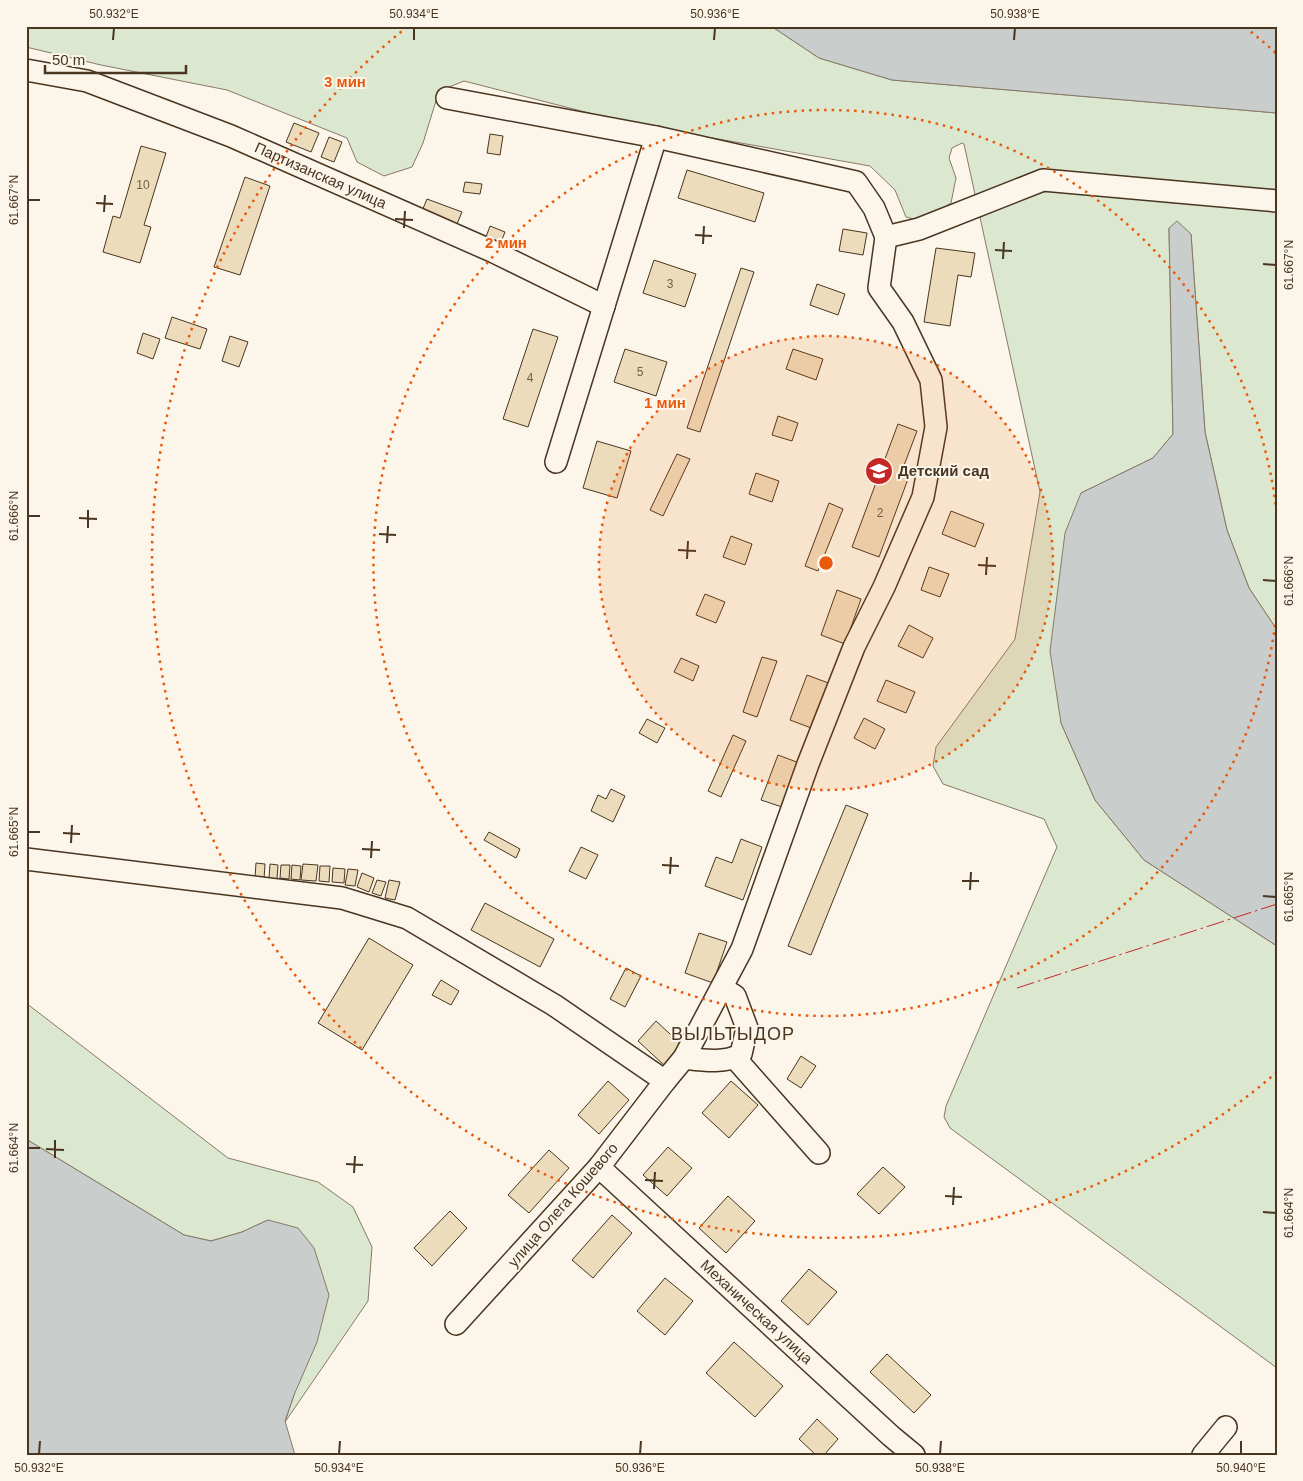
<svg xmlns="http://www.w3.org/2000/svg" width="1303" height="1481" viewBox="0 0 1303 1481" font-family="Helvetica,sans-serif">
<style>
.green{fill:#dce7d0;stroke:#887966}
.water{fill:#c9cecd;stroke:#887966}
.building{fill:#ecdcbc;stroke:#4a3520}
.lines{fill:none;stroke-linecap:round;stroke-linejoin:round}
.minor-casing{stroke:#4a3520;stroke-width:24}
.minor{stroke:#fbf6e9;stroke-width:21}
.power{stroke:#c62828;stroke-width:1;stroke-dasharray:18 4 2.5 4;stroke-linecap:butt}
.ticks{fill:none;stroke:#4a3520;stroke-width:2}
.ring{fill:none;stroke:#e8590c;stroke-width:2.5;stroke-dasharray:2.5 5}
.labels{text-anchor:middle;stroke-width:4;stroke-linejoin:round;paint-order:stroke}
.number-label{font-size:12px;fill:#725f47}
.street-label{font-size:15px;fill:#4a3520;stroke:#fbf6e9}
.poi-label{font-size:15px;font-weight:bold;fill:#4a3520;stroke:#fbf6e9;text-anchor:start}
.quarter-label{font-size:18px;letter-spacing:1px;fill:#4a3520;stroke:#fbf6e9}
.centre{fill:#e8590c;stroke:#fbf6e9;stroke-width:2.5}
.ring-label{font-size:15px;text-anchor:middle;font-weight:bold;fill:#e8590c;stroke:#fbf6e9;stroke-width:4;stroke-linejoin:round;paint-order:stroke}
.neatline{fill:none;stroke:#4a3520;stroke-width:2}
.ticks-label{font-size:12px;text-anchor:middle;fill:#4a3520}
</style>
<rect width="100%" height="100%" fill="#fbf6e9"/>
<!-- green -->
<g class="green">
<path d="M 26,26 L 771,26 L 819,58 L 892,80 L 1277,113 L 1277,630 L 1249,588 L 1227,530 L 1205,432 L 1191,234 L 1169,228 L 1173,434 L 1153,458 L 1081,493 L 1061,723 L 1095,800 L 1144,860 L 1277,946 L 1277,1368 L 950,1128 L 944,1117 L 946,1106 L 1057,847 L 1044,819 L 943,784 L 933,766 L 936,747 L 1015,639 L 1040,492 L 964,144 L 962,143 L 952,148 L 949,158 L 956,178 L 951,203 L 922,221 L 906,217 L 895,190 L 870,166 L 662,129 L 597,115 L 464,81 L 439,91 L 423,143 L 412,167 L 384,176 L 357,162 L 347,138 L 227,90 L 101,65 L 26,47 Z"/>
<path d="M 26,1003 L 228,1158 L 318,1182 L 353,1207 L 372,1247 L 368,1301 L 285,1422 L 294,1395 L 268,1220 L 242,1232 L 211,1241 L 184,1235 L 26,1139 Z"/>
</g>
<!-- water -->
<g class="water">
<path d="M 771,26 L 1277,26 L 1277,113 L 892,80 L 819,58 Z"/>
<path d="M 1177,221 L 1191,234 L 1205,432 L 1227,530 L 1249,588 L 1277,630 L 1277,946 L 1144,860 L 1095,800 L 1061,723 L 1050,651 L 1065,533 L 1081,493 L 1153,458 L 1173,434 L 1169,228 Z"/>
<path d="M 26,1139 L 184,1235 L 211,1241 L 242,1232 L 268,1220 L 298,1228 L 314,1248 L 329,1295 L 317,1342 L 294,1395 L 285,1421 L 295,1455 L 26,1455 Z"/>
</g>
<!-- building -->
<g class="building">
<path d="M 294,123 L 319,133 L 311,152 L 286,142 Z"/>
<path d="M 490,134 L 503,136 L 500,155 L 487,153 Z"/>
<path d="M 329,137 L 342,142 L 334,162 L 321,157 Z"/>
<path d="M 141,146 L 166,153 L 144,225 L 151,227 L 140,263 L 103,252 L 113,216 L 120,218 Z"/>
<path d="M 687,170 L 764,193 L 755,222 L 678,198 Z"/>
<path d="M 245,177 L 270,186 L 240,275 L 214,267 Z"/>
<path d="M 465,182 L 482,184 L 480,194 L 463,192 Z"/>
<path d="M 427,199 L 462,212 L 457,224 L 422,211 Z"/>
<path d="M 490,226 L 505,232 L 501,242 L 486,237 Z"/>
<path d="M 843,229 L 867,233 L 863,255 L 839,251 Z"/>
<path d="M 936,248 L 975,253 L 971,277 L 958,275 L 950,326 L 924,322 Z"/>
<path d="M 654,260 L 696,274 L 685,307 L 643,293 Z"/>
<path d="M 741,268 L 754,272 L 700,432 L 687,428 Z"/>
<path d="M 817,284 L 845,294 L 838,315 L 810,305 Z"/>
<path d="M 172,317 L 207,329 L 200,349 L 165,338 Z"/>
<path d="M 533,329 L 558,337 L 528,427 L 503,419 Z"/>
<path d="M 143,333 L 160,339 L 153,359 L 137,353 Z"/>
<path d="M 230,336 L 248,342 L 239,367 L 222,361 Z"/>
<path d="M 625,349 L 667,362 L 656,396 L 614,382 Z"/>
<path d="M 793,349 L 823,359 L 816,380 L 786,369 Z"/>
<path d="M 778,416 L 798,423 L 792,441 L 772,435 Z"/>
<path d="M 898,424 L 917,431 L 900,476 L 908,479 L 879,557 L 852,547 Z"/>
<path d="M 597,441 L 631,451 L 617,498 L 583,488 Z"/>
<path d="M 677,454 L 690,459 L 663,516 L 650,510 Z"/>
<path d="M 756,473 L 779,481 L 772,502 L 749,494 Z"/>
<path d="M 829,503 L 843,509 L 818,571 L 805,566 Z"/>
<path d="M 951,511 L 984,524 L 975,547 L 942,534 Z"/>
<path d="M 731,536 L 752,544 L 745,565 L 723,557 Z"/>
<path d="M 929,567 L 949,574 L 940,597 L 921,590 Z"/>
<path d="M 837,590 L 861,599 L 845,644 L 821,635 Z"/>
<path d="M 705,594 L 725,602 L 716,623 L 696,615 Z"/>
<path d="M 909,625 L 933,638 L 923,658 L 898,646 Z"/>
<path d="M 762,657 L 777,661 L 757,717 L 743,712 Z"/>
<path d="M 681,658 L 699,666 L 693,681 L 674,672 Z"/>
<path d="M 807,675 L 831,684 L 814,729 L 790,720 Z"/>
<path d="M 886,680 L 915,692 L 906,713 L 877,701 Z"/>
<path d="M 864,718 L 885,729 L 875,749 L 854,738 Z"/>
<path d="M 647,719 L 665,728 L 657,743 L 639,733 Z"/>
<path d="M 733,735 L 746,741 L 721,797 L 708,791 Z"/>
<path d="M 778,755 L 802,764 L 785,808 L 761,800 Z"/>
<path d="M 611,789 L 625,796 L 613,822 L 591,811 L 598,795 L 606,799 Z"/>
<path d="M 846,805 L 868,814 L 811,955 L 788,946 Z"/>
<path d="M 489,832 L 520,849 L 516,858 L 484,840 Z"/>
<path d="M 741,839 L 762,847 L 743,900 L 705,886 L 716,857 L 732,863 Z"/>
<path d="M 581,847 L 598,855 L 586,879 L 569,871 Z"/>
<path d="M 256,863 L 265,864 L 264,879 L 255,878 Z"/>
<path d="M 270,864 L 278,865 L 277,879 L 269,878 Z"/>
<path d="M 303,864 L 318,865 L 316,881 L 301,880 Z"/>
<path d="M 281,865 L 290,865 L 289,879 L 280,878 Z"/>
<path d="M 292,865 L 301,866 L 300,880 L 291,879 Z"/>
<path d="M 320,866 L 330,866 L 329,882 L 319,881 Z"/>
<path d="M 333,868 L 345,869 L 344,883 L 332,882 Z"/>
<path d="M 348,869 L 358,870 L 355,886 L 345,885 Z"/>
<path d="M 362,873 L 374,878 L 369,892 L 357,887 Z"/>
<path d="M 377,880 L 386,882 L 381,896 L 372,893 Z"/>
<path d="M 389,880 L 400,882 L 395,900 L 385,898 Z"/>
<path d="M 485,903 L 554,939 L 540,967 L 471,930 Z"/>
<path d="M 699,933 L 727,942 L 713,983 L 685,973 Z"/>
<path d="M 369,938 L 413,965 L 362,1050 L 318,1023 Z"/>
<path d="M 626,968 L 641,976 L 625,1007 L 610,999 Z"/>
<path d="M 441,980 L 459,991 L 451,1005 L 432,995 Z"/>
<path d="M 656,1021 L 683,1046 L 665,1066 L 638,1041 Z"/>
<path d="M 801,1056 L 816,1066 L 801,1088 L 787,1079 Z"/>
<path d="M 608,1081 L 629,1100 L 599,1134 L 578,1115 Z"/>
<path d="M 731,1081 L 758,1105 L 729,1138 L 702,1113 Z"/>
<path d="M 668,1147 L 692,1168 L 667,1196 L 643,1175 Z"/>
<path d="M 549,1150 L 569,1168 L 529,1213 L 508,1195 Z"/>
<path d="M 883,1167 L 905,1187 L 879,1214 L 857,1194 Z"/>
<path d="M 728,1196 L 755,1221 L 726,1253 L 699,1228 Z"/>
<path d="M 450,1211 L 467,1228 L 432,1266 L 414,1248 Z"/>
<path d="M 612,1215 L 632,1233 L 593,1278 L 572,1260 Z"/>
<path d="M 809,1269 L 837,1292 L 808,1325 L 781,1301 Z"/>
<path d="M 665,1278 L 693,1301 L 665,1335 L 637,1311 Z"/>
<path d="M 734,1342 L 783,1386 L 755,1417 L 706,1373 Z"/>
<path d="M 887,1354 L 931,1395 L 914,1413 L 870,1372 Z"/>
<path d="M 817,1419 L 838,1439 L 824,1455 L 816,1455 L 799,1439 Z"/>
</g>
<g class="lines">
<!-- minor casing -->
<g class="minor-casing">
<g id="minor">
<path id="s1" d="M 26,70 L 87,81 L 231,136 L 494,252 L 604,306"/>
<path d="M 447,98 L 656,137 L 856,182 L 874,208 L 886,237 L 879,288 L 903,322 L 931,380 L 936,427 L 923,497 L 884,587 L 854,647 L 808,764 L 742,949 L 684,1058 L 665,1081 L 599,1167 L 456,1324"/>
<path d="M 886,237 L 919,229 L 1043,180 L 1277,201"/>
<path d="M 556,462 L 656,137"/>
<path d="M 26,859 L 342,898 L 407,918 L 554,1005 L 665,1081"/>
<path d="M 684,1058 C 701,1060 726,1064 741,1054 L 747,1028 L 735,996 L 722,988"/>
<path d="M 735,1058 L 819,1153"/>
<path id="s2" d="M 599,1167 L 891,1436 L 914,1455"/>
<path d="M 1203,1455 L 1226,1427"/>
</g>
</g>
<!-- minor -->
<use href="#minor" class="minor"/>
<!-- power -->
<path class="power" d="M 1017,988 L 1277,904"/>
</g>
<!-- ticks -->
<path class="ticks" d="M 113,40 L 114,28M 414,40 L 414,28M 714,40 L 715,28M 1014,40 L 1015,28M 28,200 L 40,200M 96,203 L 113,204M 104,212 L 105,195M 395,219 L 413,220M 404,228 L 405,211M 695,235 L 712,236M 703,244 L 704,226M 995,250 L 1012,251M 1003,259 L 1004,242M 1263,264 L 1276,265M 28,516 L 40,516M 79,518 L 97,519M 88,528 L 88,510M 379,534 L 396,535M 387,543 L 388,526M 678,550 L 696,551M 687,559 L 688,541M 978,565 L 996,566M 986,575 L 987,557M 1263,580 L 1276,581M 28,832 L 40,832M 63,833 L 80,834M 71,843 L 72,825M 362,849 L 380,850M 371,858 L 372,841M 662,865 L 679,866M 670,874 L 671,857M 962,881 L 979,881M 970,890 L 971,872M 1263,896 L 1276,897M 28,1148 L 40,1148M 46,1149 L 64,1150M 55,1158 L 55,1140M 346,1164 L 363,1165M 354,1173 L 355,1156M 645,1180 L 663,1181M 654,1189 L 655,1172M 945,1196 L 962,1197M 953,1205 L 954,1187M 1263,1212 L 1276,1213M 39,1454 L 40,1441M 339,1454 L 340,1441M 640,1454 L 641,1441M 940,1454 L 941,1441M 1241,1454 L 1241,1441"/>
<!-- distance rings -->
<circle cx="826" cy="563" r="227" fill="#e8590c" fill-opacity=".12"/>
<g class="ring">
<circle cx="826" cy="563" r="227"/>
<path d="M1277 610A453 453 0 1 1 1277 516"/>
<path d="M1277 1072A680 680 0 1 1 407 27M1245 27A680 680 0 0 1 1277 54"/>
</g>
<!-- icons -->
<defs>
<g id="school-disc" transform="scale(1.4375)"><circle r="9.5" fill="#c62828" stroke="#fbf6e9"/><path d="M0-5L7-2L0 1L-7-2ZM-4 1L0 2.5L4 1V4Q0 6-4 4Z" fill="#fff"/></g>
</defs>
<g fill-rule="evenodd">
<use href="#school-disc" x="879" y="471"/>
</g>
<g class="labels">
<!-- number labels -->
<g class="number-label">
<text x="143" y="189">10</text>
<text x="670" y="288">3</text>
<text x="640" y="376">5</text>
<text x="530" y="382">4</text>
<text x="880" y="517">2</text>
</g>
<!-- street labels -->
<g class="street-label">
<text dy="5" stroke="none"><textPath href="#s1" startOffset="314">Партизанская улица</textPath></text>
<text transform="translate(563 1205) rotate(-49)" y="5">улица Олега Кошевого</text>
<text dy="5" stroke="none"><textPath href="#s2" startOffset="214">Механическая улица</textPath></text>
</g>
<!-- poi labels -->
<g class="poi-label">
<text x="898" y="476">Детский сад</text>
</g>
<!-- quarter labels -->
<g class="quarter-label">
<text x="733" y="1040">ВЫЛЬТЫДОР</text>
</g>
</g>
<circle cx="826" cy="563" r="8" class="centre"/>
<g class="ring-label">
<text x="345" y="87">3 мин</text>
<text x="506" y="248">2 мин</text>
<text x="665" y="408">1 мин</text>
</g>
<!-- border -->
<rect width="1303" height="1481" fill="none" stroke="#fbf6e9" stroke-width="55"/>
<!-- scale -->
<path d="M45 65v8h141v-8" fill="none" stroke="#4a3520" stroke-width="2.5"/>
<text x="52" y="65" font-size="15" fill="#4a3520" stroke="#fbf6e9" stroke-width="4" paint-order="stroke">50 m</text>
<rect x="28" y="28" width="1248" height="1426" class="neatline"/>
<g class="ticks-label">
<text x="114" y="18">50.932°E</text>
<text x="414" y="18">50.934°E</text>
<text x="715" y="18">50.936°E</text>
<text x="1015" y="18">50.938°E</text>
<text transform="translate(14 200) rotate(-90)" y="4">61.667°N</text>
<text transform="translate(1289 265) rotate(-90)" y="4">61.667°N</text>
<text transform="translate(14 516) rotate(-90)" y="4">61.666°N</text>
<text transform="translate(1289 581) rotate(-90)" y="4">61.666°N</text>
<text transform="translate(14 832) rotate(-90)" y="4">61.665°N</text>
<text transform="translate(1289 897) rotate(-90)" y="4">61.665°N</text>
<text transform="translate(14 1148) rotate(-90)" y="4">61.664°N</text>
<text transform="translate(1289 1213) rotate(-90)" y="4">61.664°N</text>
<text x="39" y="1472">50.932°E</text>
<text x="339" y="1472">50.934°E</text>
<text x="640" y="1472">50.936°E</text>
<text x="940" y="1472">50.938°E</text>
<text x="1241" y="1472">50.940°E</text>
</g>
</svg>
